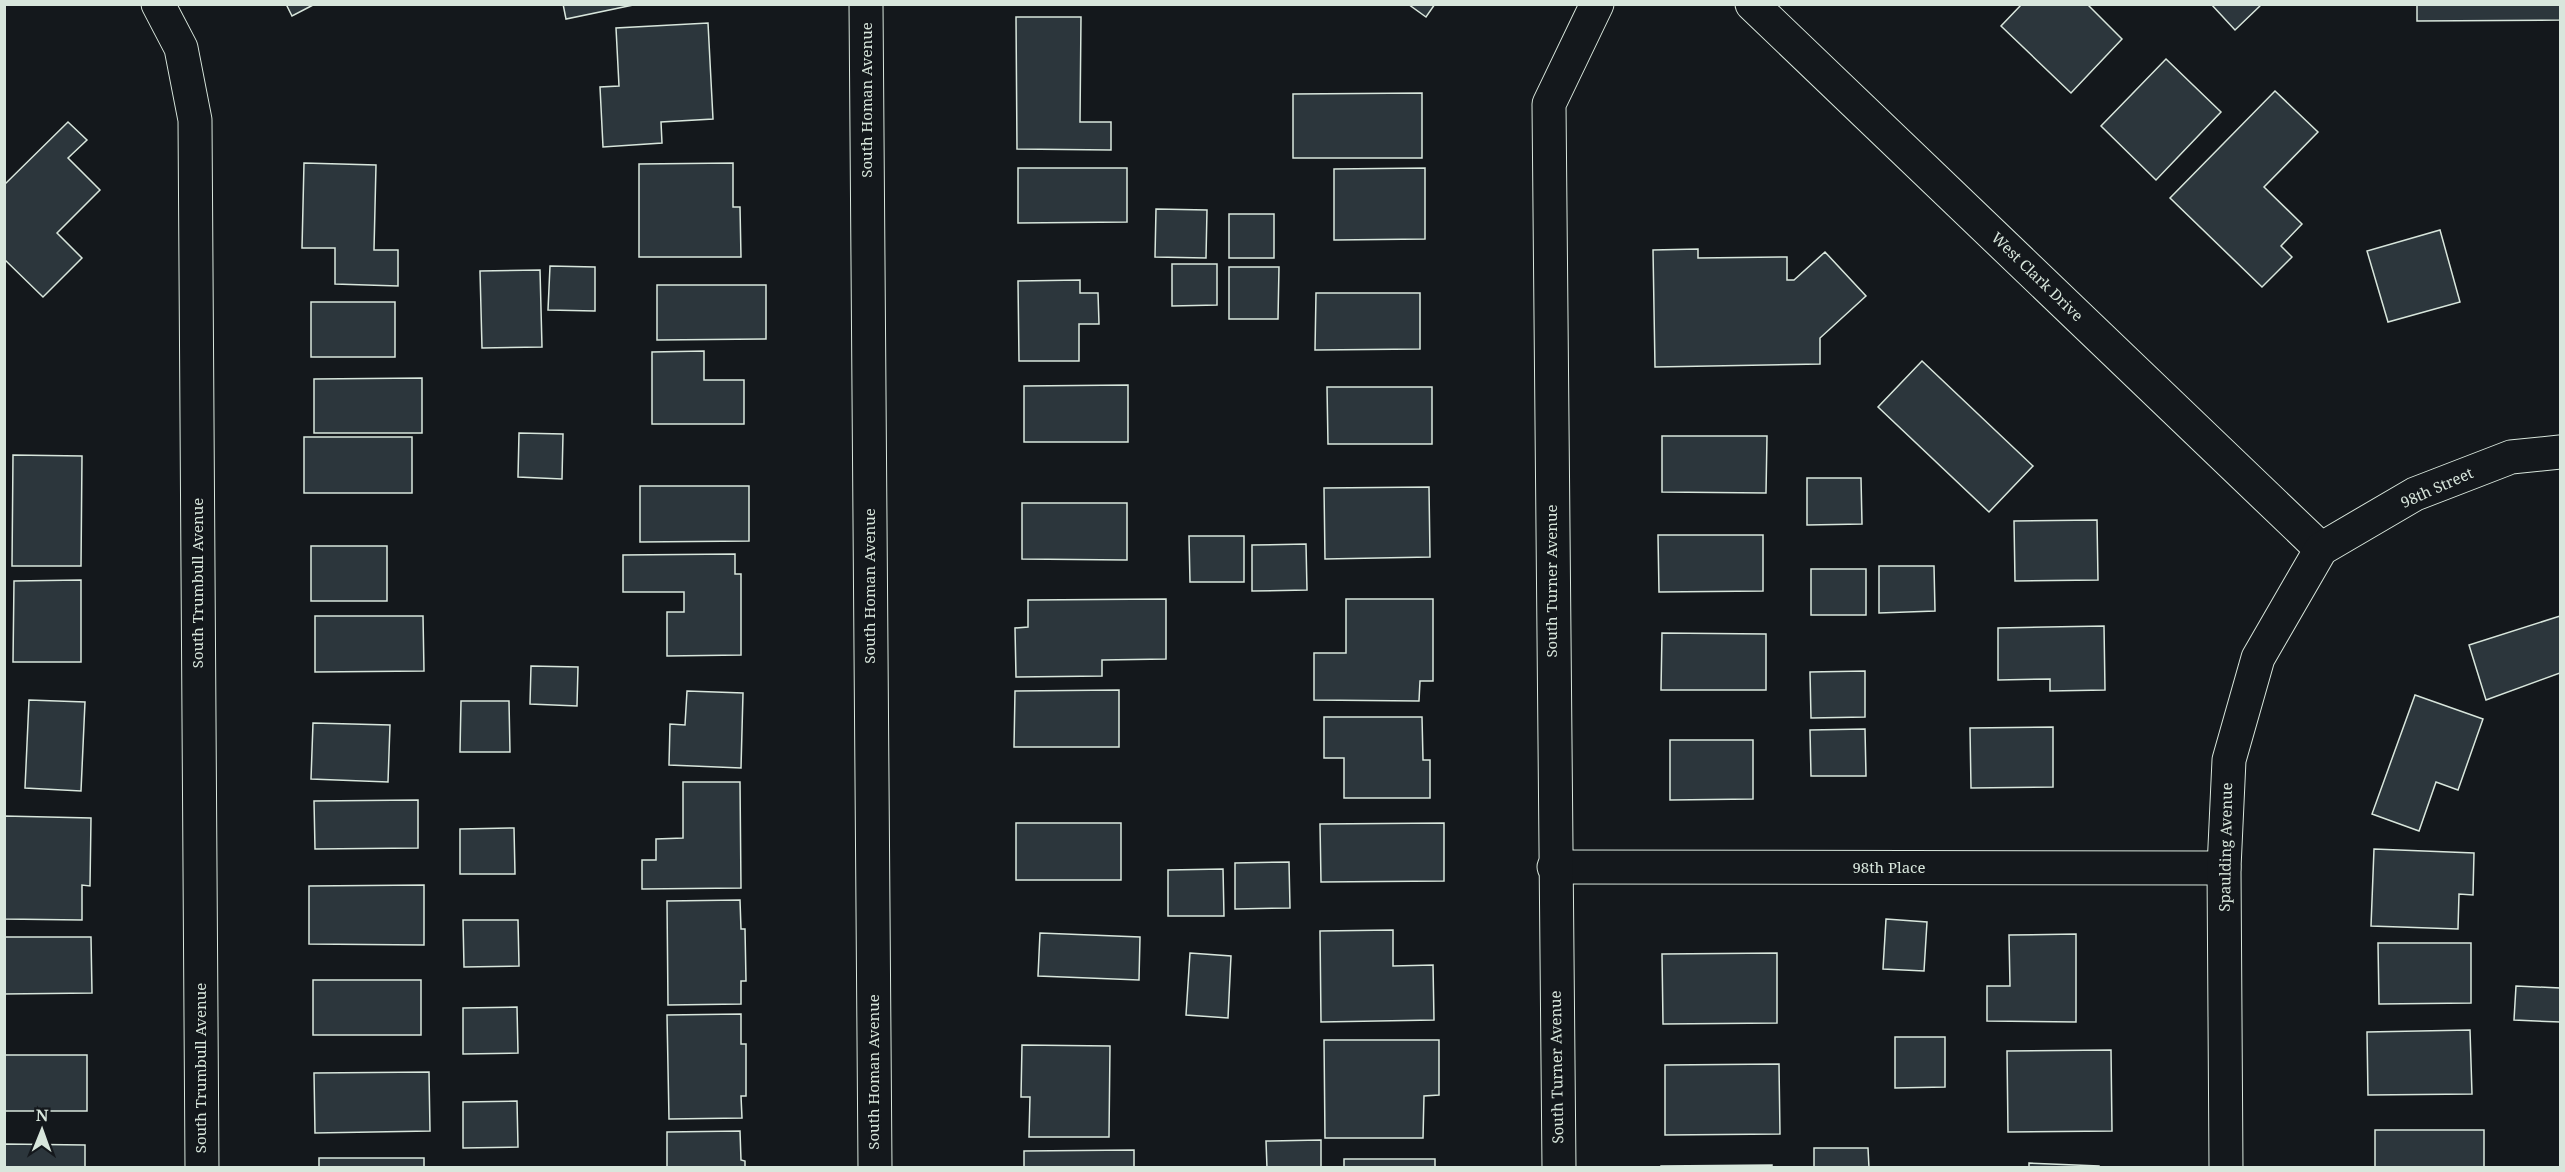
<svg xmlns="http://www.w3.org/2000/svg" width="2565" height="1172" viewBox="0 0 2565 1172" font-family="'Noto Serif',serif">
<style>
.building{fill:#2c363c;stroke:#d8e6dc;stroke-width:1.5}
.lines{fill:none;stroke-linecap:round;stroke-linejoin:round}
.street-casing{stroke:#d8e6dc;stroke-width:35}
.street{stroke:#14181c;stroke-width:33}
.labels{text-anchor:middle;stroke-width:4.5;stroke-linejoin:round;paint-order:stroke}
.street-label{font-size:15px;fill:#d8e6dc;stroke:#14181c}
</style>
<rect width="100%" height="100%" fill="#14181c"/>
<!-- building -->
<g class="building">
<path d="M 286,4 L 315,4 L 292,16 Z"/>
<path d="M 563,4 L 638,4 L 566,19 Z"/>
<path d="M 1408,4 L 1435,4 L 1426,17 Z"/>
<path d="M 2022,4 L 2087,4 L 2122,39 L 2071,93 L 2001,26 Z"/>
<path d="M 2211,4 L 2262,4 L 2235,30 Z"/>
<path d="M 2417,4 L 2560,4 L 2560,20 L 2417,21 Z"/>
<path d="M 1016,17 L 1081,17 L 1080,122 L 1111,122 L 1111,150 L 1017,149 Z"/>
<path d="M 708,23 L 713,119 L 661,122 L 662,143 L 603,147 L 600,87 L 619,86 L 616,28 Z"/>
<path d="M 2166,59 L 2221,112 L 2156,180 L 2101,126 Z"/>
<path d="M 2275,91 L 2318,132 L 2264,187 L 2302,224 L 2281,246 L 2292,257 L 2262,287 L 2170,198 Z"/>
<path d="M 1422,93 L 1422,158 L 1293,158 L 1293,94 Z"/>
<path d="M 68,122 L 87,140 L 68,158 L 100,190 L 57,233 L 82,258 L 43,297 L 4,259 L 4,185 Z"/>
<path d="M 304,163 L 376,165 L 374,250 L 398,250 L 398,286 L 335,284 L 335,248 L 302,248 Z"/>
<path d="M 733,163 L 733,207 L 740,207 L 741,257 L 639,257 L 639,164 Z"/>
<path d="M 1018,168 L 1127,168 L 1127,222 L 1018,223 Z"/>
<path d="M 1425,168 L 1425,239 L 1334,240 L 1334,169 Z"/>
<path d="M 1156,209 L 1207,210 L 1206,258 L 1155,257 Z"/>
<rect x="1229" y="214" width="45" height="44"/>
<path d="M 2440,230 L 2460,302 L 2388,322 L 2367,251 Z"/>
<path d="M 1698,249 L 1698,258 L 1787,257 L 1787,280 L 1794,280 L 1825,252 L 1866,296 L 1820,338 L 1820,364 L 1655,367 L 1653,250 Z"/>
<path d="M 1172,264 L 1217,264 L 1217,305 L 1172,306 Z"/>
<path d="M 550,266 L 595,267 L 595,311 L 548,310 Z"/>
<path d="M 1229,267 L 1279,267 L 1278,319 L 1229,319 Z"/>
<path d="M 540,270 L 542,347 L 482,348 L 480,271 Z"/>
<path d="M 1080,280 L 1080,293 L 1098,293 L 1099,324 L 1079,324 L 1079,361 L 1019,361 L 1018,281 Z"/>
<path d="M 657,285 L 766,285 L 766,339 L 657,340 Z"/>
<path d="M 1316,293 L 1420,293 L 1420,349 L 1315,350 Z"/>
<rect x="311" y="302" width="84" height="55"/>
<path d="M 704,351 L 704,380 L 744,380 L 744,424 L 652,424 L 652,352 Z"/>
<path d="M 1922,361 L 2033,466 L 1989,512 L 1878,407 Z"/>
<path d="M 422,378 L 422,433 L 314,433 L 314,379 Z"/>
<path d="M 1128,385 L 1128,442 L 1024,442 L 1024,386 Z"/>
<path d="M 1327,387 L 1432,387 L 1432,444 L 1328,444 Z"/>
<path d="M 519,433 L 563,434 L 562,479 L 518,477 Z"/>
<path d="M 1662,436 L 1767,436 L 1766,493 L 1662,492 Z"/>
<rect x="304" y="437" width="108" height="56"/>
<path d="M 13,455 L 82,456 L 81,566 L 12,566 Z"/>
<path d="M 1807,478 L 1861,478 L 1862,524 L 1807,525 Z"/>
<path d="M 640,486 L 749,486 L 749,541 L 640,542 Z"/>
<path d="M 1429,487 L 1430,557 L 1325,559 L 1324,488 Z"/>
<path d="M 1022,503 L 1127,503 L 1127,560 L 1022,559 Z"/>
<path d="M 2097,520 L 2098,580 L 2015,581 L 2014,521 Z"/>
<path d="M 1658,535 L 1763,535 L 1763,591 L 1659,592 Z"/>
<path d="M 1189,536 L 1244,536 L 1244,582 L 1190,582 Z"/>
<path d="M 1306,544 L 1307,590 L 1252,591 L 1252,545 Z"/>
<rect x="311" y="546" width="76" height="55"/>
<path d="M 735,554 L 735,574 L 741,574 L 741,655 L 667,656 L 667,612 L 684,612 L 684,592 L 623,592 L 623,555 Z"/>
<path d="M 1879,566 L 1934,566 L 1935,611 L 1879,613 Z"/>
<rect x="1811" y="569" width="55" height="46"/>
<path d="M 81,580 L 81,662 L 13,662 L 14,581 Z"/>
<path d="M 1166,599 L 1166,659 L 1102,660 L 1102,676 L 1016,677 L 1015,628 L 1028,627 L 1028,600 Z"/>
<path d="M 1346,599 L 1433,599 L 1433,681 L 1420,681 L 1419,701 L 1314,700 L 1314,653 L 1346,653 Z"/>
<path d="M 315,616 L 423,616 L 424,671 L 315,672 Z"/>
<path d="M 2560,616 L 2560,673 L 2486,700 L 2469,645 Z"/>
<path d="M 2104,626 L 2105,690 L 2050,691 L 2050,679 L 1998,680 L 1998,628 Z"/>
<path d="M 1662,633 L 1766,634 L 1766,690 L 1661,690 Z"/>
<path d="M 531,666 L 578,667 L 577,706 L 530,704 Z"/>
<path d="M 1865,671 L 1865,717 L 1811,718 L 1810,672 Z"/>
<path d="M 1119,690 L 1119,747 L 1014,747 L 1015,691 Z"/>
<path d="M 687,691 L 743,693 L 741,768 L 669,765 L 670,724 L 685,725 Z"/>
<path d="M 2415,695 L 2483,719 L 2458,790 L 2436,782 L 2419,831 L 2372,814 Z"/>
<path d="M 29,700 L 85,702 L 81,791 L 25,788 Z"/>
<path d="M 461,701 L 509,701 L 510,752 L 460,752 Z"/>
<path d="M 1324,717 L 1422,717 L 1423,760 L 1430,760 L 1430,798 L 1344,798 L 1344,758 L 1324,758 Z"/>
<path d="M 313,723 L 390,725 L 388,782 L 311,779 Z"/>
<path d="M 2053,727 L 2053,787 L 1971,788 L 1970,728 Z"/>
<path d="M 1865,729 L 1866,776 L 1811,776 L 1810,730 Z"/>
<path d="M 1670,740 L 1753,740 L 1753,799 L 1670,800 Z"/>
<path d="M 683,782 L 740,782 L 741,888 L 642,889 L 642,860 L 656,860 L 656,839 L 683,838 Z"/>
<path d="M 418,800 L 418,848 L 315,849 L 314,801 Z"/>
<path d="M 4,816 L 91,818 L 90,886 L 82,885 L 82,920 L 4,919 Z"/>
<rect x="1016" y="823" width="105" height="57"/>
<path d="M 1444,823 L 1444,881 L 1321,882 L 1320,824 Z"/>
<path d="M 514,828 L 515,874 L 460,874 L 460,829 Z"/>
<path d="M 2374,849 L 2474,853 L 2473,895 L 2459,894 L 2458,929 L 2371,926 Z"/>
<path d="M 1289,862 L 1290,908 L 1235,909 L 1235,863 Z"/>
<path d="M 1223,869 L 1224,916 L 1168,916 L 1168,870 Z"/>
<path d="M 424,885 L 424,945 L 309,944 L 309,886 Z"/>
<path d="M 740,900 L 741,929 L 745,929 L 746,981 L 741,981 L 741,1004 L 668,1005 L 667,901 Z"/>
<path d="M 1886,919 L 1927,922 L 1924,971 L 1883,969 Z"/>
<path d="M 463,920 L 518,920 L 519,966 L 464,967 Z"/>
<path d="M 1393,930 L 1393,966 L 1433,965 L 1434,1020 L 1321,1022 L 1320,931 Z"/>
<path d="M 1040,933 L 1140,937 L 1139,980 L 1038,976 Z"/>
<path d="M 2076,934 L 2076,1022 L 1987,1021 L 1987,986 L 2010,986 L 2009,935 Z"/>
<path d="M 4,937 L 91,937 L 92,993 L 4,994 Z"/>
<path d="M 2378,943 L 2471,943 L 2471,1003 L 2379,1004 Z"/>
<path d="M 1190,953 L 1231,956 L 1228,1018 L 1186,1015 Z"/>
<path d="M 1777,953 L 1777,1023 L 1663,1024 L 1662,954 Z"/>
<rect x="313" y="980" width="108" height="55"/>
<path d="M 2516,986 L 2560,988 L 2560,1022 L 2514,1020 Z"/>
<path d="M 517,1007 L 518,1053 L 463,1054 L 463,1008 Z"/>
<path d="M 741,1014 L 741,1044 L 746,1044 L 746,1096 L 741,1096 L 742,1118 L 669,1119 L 667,1015 Z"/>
<path d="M 2470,1030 L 2472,1094 L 2368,1095 L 2367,1032 Z"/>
<path d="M 1895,1037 L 1945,1037 L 1945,1087 L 1895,1088 Z"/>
<path d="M 1324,1040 L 1439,1040 L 1439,1095 L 1424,1096 L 1423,1138 L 1325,1138 Z"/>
<path d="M 1022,1045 L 1110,1046 L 1109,1137 L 1029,1137 L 1030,1097 L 1021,1097 Z"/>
<path d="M 2111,1050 L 2112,1131 L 2008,1132 L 2007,1051 Z"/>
<rect x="4" y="1055" width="83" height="56"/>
<path d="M 1779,1064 L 1780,1134 L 1665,1135 L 1665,1065 Z"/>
<path d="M 429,1072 L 430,1131 L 315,1133 L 314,1073 Z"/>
<path d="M 517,1101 L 518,1147 L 463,1148 L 463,1102 Z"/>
<rect x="2375" y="1130" width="109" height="38"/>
<path d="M 740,1131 L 741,1160 L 745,1161 L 745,1168 L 667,1168 L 667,1132 Z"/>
<path d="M 1321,1140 L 1321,1168 L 1267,1168 L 1266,1141 Z"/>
<path d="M 4,1144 L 85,1145 L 85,1168 L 4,1168 Z"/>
<path d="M 1814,1148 L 1868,1148 L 1869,1168 L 1814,1168 Z"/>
<path d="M 1134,1150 L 1134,1168 L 1024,1168 L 1024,1151 Z"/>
<rect x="319" y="1158" width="105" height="10"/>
<rect x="1344" y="1159" width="91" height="9"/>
<path d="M 2029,1163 L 2099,1166 L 2099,1168 L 2029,1168 Z"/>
<path d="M 1772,1165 L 1772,1168 L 1661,1168 L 1661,1166 Z"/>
</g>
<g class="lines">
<!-- street casing -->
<g class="street-casing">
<g id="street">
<path d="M 158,4 L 181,48 L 195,120 L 202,1168"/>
<path d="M 866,4 L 875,1168"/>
<path d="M 1752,4 L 2321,549"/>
<path d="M 1554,867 L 2224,868"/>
<path d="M 1559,1168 L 1549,104 L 1597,4"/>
<path d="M 2226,1168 L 2224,868 L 2229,760 L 2258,658 L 2321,549 L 2415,494 L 2511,457 L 2560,452"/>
</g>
</g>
<!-- street -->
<use href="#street" class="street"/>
</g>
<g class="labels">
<!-- street labels -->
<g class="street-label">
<text transform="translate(867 100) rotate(-90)" y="5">South Homan Avenue</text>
<text transform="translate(2037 277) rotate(44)" y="5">West Clark Drive</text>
<text transform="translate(2437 488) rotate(-24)" y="5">98th Street</text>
<text transform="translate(1552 581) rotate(-90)" y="5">South Turner Avenue</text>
<text transform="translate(198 583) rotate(-90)" y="5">South Trumbull Avenue</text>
<text transform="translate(870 586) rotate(-90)" y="5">South Homan Avenue</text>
<text transform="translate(2226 847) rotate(-89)" y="5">Spaulding Avenue</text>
<text x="1889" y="873">98th Place</text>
<text transform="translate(1557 1067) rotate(-91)" y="5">South Turner Avenue</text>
<text transform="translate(201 1068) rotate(-90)" y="5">South Trumbull Avenue</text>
<text transform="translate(874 1072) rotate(-90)" y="5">South Homan Avenue</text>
</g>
</g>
<!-- border -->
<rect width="2565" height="1172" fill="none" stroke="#d8e6dc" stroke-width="12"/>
<!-- north arrow -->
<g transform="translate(42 1130) rotate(1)" stroke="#14181c" stroke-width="4.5" paint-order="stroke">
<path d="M0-4.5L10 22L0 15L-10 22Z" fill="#d8e6dc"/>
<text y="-9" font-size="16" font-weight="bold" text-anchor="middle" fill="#d8e6dc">N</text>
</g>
</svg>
